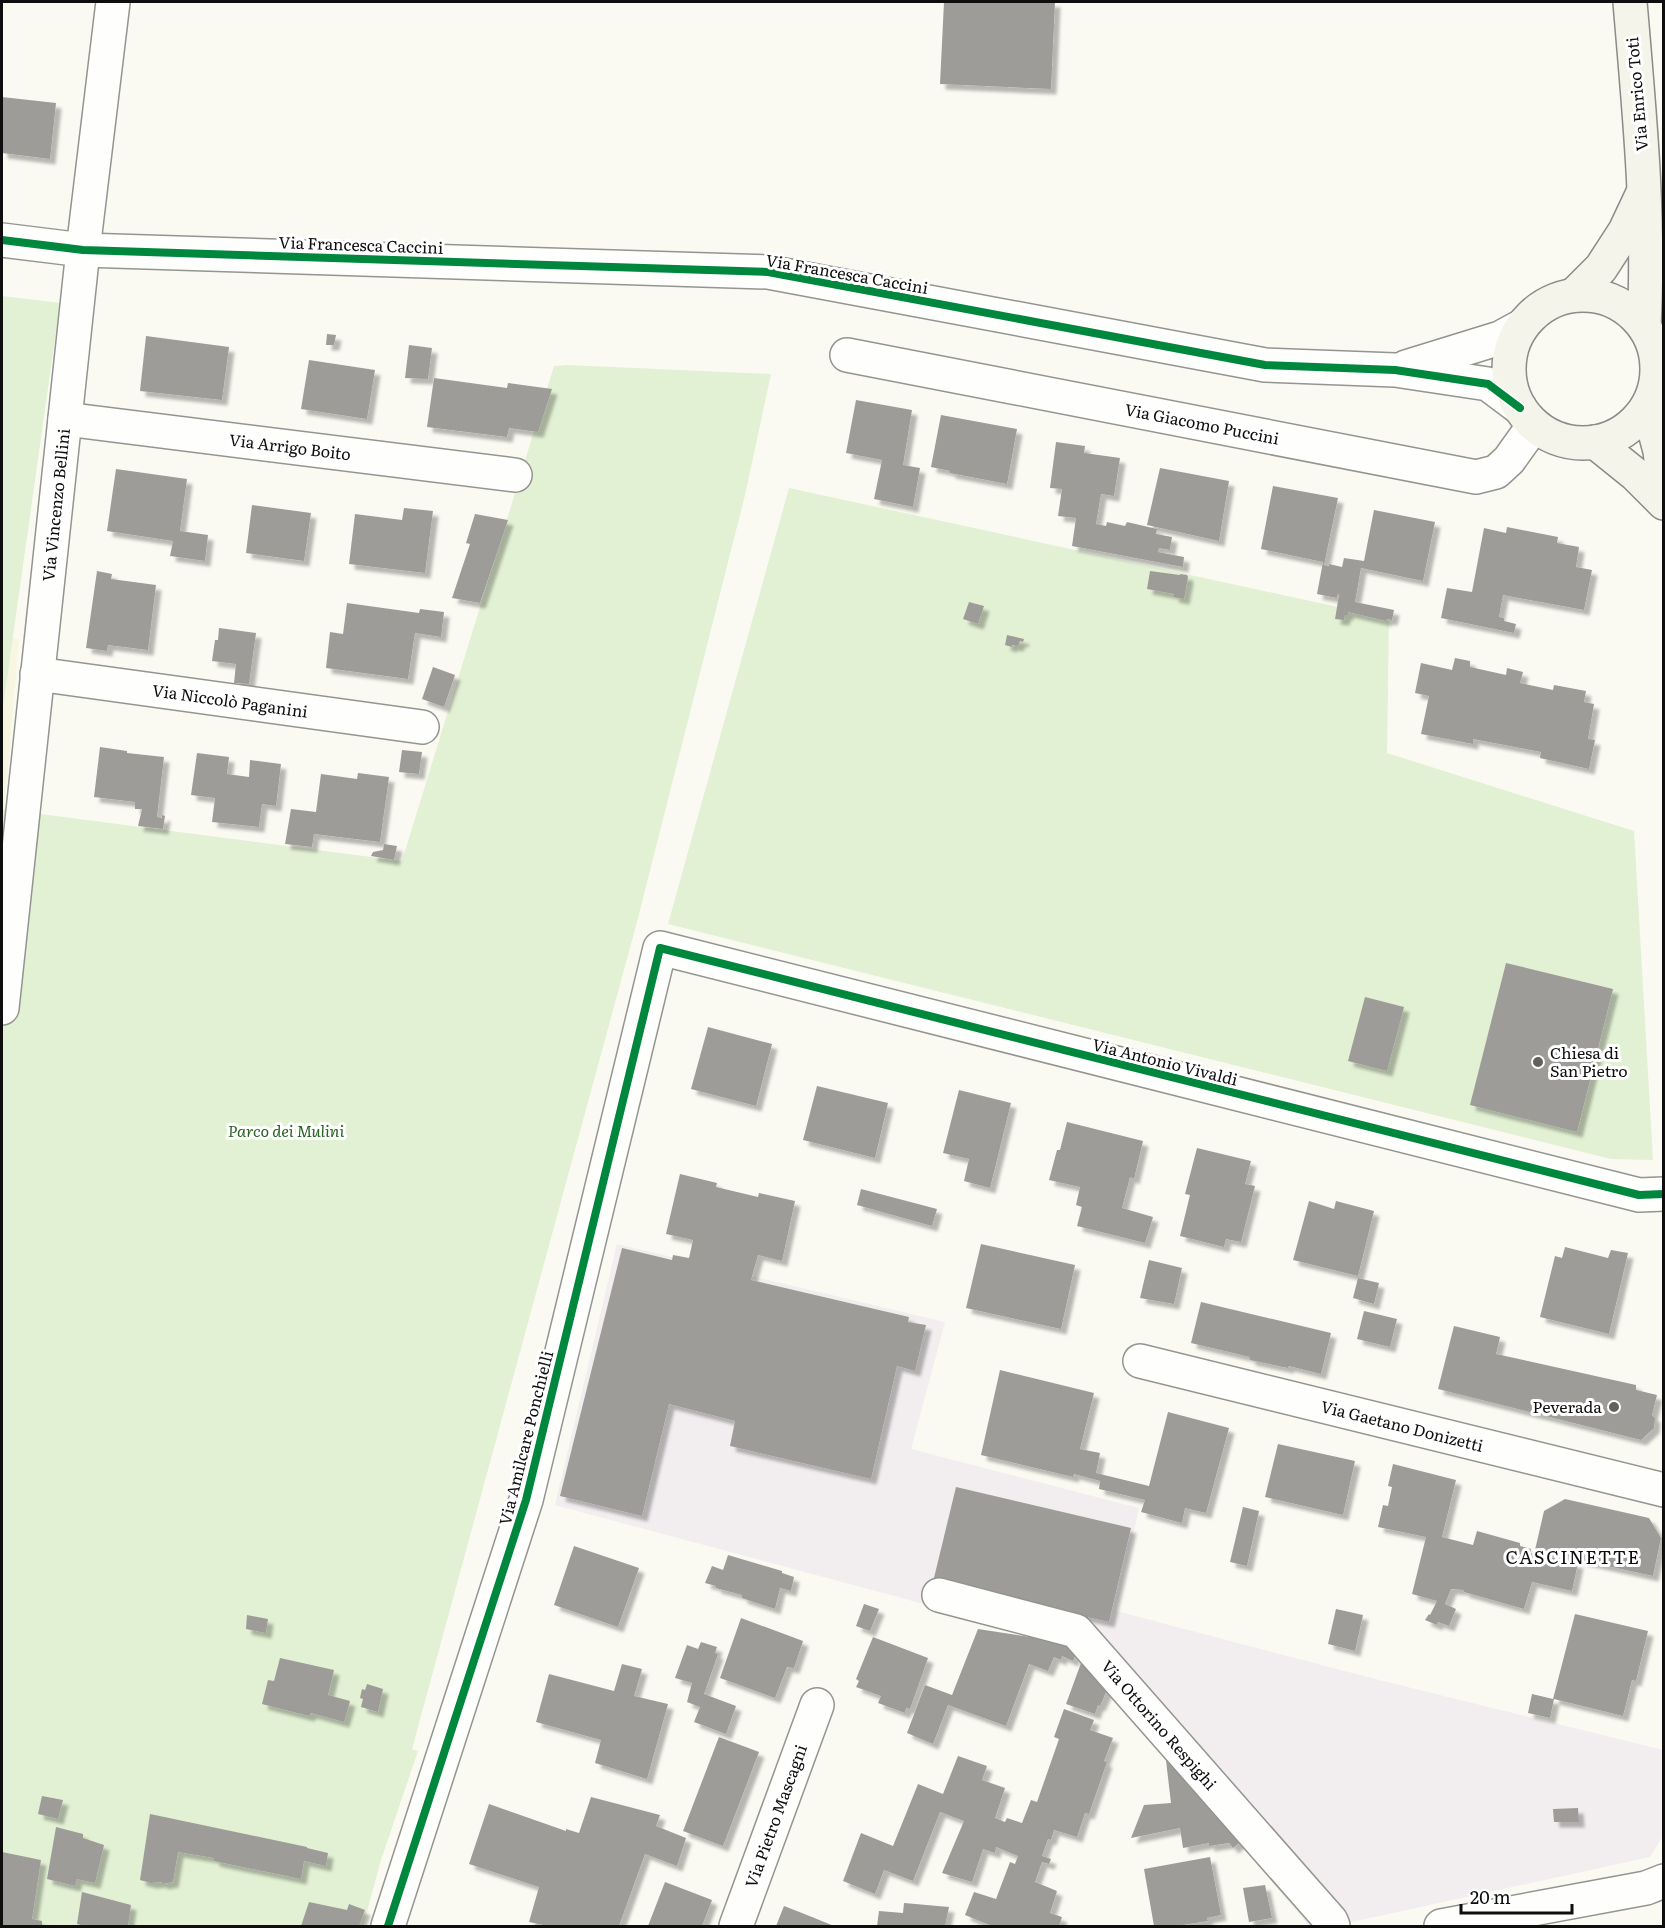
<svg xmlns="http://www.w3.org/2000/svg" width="1665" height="1928" viewBox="0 0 1665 1928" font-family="Literata,serif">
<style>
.industrial{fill:#f2edef}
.farmland{fill:#f7f6df}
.green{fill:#e2f0d3}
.building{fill:#9e9c98;filter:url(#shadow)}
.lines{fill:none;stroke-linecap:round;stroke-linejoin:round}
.street-casing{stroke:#949491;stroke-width:36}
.secondary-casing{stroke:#8b8b87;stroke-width:36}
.street{stroke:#fefefd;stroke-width:33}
.secondary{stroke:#f5f4ea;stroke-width:33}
.cycleway-casing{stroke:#fff;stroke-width:11}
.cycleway{stroke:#00873e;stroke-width:8}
.poi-dot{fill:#61615e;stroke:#fff;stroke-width:2}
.labels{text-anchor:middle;stroke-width:6;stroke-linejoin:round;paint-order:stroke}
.street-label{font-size:16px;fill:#0e0e0e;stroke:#fff}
.poi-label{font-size:16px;fill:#0e0e0e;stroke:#fff;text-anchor:start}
.park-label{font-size:16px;font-style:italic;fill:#296320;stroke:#fff}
.neighbourhood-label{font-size:18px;letter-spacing:1.5px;fill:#0e0e0e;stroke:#fff}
</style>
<defs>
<filter id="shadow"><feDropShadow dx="5.5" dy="5.5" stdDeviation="1.5" flood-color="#0004"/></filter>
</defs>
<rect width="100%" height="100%" fill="#fafaf2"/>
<!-- industrial -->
<path class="industrial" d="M 617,1244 L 945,1322 L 911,1449 L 1139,1508 L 1116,1611 L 1379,1680 L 1663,1750 L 1663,1836 L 1650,1857 L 1333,1926 L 1309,1926 L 1073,1644 L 555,1505 Z"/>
<!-- farmland -->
<path class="farmland" d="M 2,637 L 19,639 L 2,836 Z"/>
<!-- green -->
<g class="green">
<path d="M 2,296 L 60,303 L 2,714 Z"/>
<path d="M 568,365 L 771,374 L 745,495 L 637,922 L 412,1749 L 418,1751 L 381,1860 L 363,1926 L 2,1926 L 2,809 L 402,861 L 554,366 Z"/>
<path d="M 789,488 L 1389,618 L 1387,753 L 1634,831 L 1653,1160 L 1611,1159 L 668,924 Z"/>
</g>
<!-- building -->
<g class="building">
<path d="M 944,2 L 1055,2 L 1051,89 L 940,84 Z"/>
<path d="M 2,97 L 56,103 L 50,159 L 2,153 Z"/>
<path d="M 327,334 L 336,335 L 334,345 L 326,345 Z"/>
<path d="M 146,336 L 229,347 L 222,400 L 140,391 Z"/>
<path d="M 409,345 L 432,348 L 428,379 L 405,378 Z"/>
<path d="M 309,360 L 375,370 L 367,419 L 301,409 Z"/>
<path d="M 434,378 L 507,388 L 508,383 L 552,389 L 538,432 L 509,428 L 507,437 L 427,427 Z"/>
<path d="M 856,400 L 912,410 L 903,465 L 920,468 L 913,507 L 874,499 L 882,460 L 846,453 Z"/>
<path d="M 941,415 L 1017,429 L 1007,484 L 950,473 L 950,471 L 931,467 Z"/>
<path d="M 1056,442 L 1085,446 L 1084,453 L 1120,458 L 1114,496 L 1101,494 L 1096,524 L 1106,526 L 1107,522 L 1125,526 L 1127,522 L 1157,529 L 1156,534 L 1172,537 L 1170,550 L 1159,548 L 1158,552 L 1184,557 L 1183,567 L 1072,546 L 1076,518 L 1058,516 L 1062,489 L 1050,488 Z"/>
<path d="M 1160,468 L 1229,481 L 1219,541 L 1147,525 Z"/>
<path d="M 116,469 L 187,479 L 180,531 L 208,535 L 205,561 L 170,556 L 173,541 L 107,531 Z"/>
<path d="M 1273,486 L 1338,498 L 1324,565 L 1329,566 L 1329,564 L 1342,567 L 1344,558 L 1364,561 L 1374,510 L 1435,522 L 1423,581 L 1361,568 L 1355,602 L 1394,610 L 1392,620 L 1387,619 L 1386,621 L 1348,612 L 1348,615 L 1345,615 L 1344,620 L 1335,619 L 1339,595 L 1338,594 L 1337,598 L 1317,594 L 1323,562 L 1261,549 Z"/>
<path d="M 252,505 L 311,513 L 304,561 L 246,553 Z"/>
<path d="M 404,508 L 433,511 L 425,573 L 349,564 L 355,514 L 402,520 Z"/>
<path d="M 475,514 L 508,520 L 480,603 L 452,598 L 470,544 L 466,543 Z"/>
<path d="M 1507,527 L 1558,537 L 1557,543 L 1579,547 L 1576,567 L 1592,570 L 1584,610 L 1503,595 L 1499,617 L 1504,618 L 1504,621 L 1516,624 L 1514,633 L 1441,618 L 1447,588 L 1472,592 L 1484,528 L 1506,533 Z"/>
<path d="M 97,571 L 112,574 L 111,579 L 156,585 L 148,650 L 108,645 L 107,651 L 86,648 Z"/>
<path d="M 1150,571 L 1180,575 L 1180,574 L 1187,575 L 1188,577 L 1184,599 L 1173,597 L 1174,594 L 1147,589 Z"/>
<path d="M 969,602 L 984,606 L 978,624 L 963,619 Z"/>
<path d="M 347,603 L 419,613 L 420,609 L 444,612 L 441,637 L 415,633 L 408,679 L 326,668 L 330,632 L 343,634 Z"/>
<path d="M 219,628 L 256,633 L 249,684 L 234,683 L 236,664 L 212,661 L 215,640 L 218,640 Z"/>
<path d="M 1007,635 L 1024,639 L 1023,642 L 1020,641 L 1018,646 L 1012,645 L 1012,647 L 1005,645 Z"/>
<path d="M 1455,658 L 1470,661 L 1470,667 L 1506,675 L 1507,668 L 1523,672 L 1520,683 L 1553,690 L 1554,685 L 1586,691 L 1584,702 L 1594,704 L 1588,739 L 1595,740 L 1589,769 L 1540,758 L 1541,752 L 1473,739 L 1473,744 L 1421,734 L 1429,696 L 1415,693 L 1421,663 L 1452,670 Z"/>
<path d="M 433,667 L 455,675 L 444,707 L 422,699 Z"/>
<path d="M 100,747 L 127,751 L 127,753 L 164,757 L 157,817 L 162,818 L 162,815 L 165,816 L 163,829 L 138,826 L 142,809 L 135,809 L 135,802 L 94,797 Z"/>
<path d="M 402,750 L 422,752 L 419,774 L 399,772 Z"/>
<path d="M 197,753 L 229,757 L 227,774 L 249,777 L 250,760 L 281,764 L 276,806 L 262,804 L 259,827 L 212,822 L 215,798 L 191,795 Z"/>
<path d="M 358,773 L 389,777 L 380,842 L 314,834 L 312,847 L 285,844 L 291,809 L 316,812 L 321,774 L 357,779 Z"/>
<path d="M 384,844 L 397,846 L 394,860 L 371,856 L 373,852 L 383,850 Z"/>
<path d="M 1506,963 L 1613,989 L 1577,1132 L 1470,1105 Z"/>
<path d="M 1365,997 L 1404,1007 L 1387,1071 L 1348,1061 Z"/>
<path d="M 708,1027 L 772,1044 L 756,1106 L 691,1089 Z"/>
<path d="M 817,1086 L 888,1103 L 875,1158 L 803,1140 Z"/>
<path d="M 959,1090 L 1011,1103 L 990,1188 L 964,1181 L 969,1159 L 943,1153 Z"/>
<path d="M 1067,1122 L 1143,1141 L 1134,1179 L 1130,1177 L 1122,1208 L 1153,1217 L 1145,1243 L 1077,1226 L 1082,1207 L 1076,1205 L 1080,1187 L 1049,1180 L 1057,1150 L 1060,1150 Z"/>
<path d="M 1197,1148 L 1251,1161 L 1245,1184 L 1255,1186 L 1241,1242 L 1226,1239 L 1224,1247 L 1180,1236 L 1190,1195 L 1185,1194 Z"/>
<path d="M 680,1174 L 717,1183 L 716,1187 L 758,1197 L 759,1193 L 795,1201 L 782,1261 L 758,1255 L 751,1280 L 909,1317 L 908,1322 L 926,1325 L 915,1371 L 897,1366 L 871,1479 L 730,1446 L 735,1421 L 669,1404 L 642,1516 L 560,1496 L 622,1248 L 672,1260 L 673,1255 L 689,1258 L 693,1240 L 666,1234 Z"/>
<path d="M 861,1189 L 937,1209 L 932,1226 L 857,1205 Z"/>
<path d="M 1309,1201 L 1334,1209 L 1336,1201 L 1374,1211 L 1358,1276 L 1293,1260 Z"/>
<path d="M 981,1244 L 1075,1265 L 1061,1329 L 966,1308 Z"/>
<path d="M 1565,1247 L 1608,1258 L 1611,1250 L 1628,1253 L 1609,1334 L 1540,1317 L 1555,1256 L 1562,1258 Z"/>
<path d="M 1149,1260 L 1182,1268 L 1174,1304 L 1140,1298 Z"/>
<path d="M 1358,1278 L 1379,1283 L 1374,1304 L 1353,1298 Z"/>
<path d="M 1201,1302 L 1331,1333 L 1321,1374 L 1289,1366 L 1288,1368 L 1250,1360 L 1250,1357 L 1191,1343 Z"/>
<path d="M 1364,1311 L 1397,1319 L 1390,1347 L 1357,1339 Z"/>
<path d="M 1454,1326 L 1500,1337 L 1496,1354 L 1636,1385 L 1636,1390 L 1657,1395 L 1652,1415 L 1655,1418 L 1654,1428 L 1641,1440 L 1438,1389 Z"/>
<path d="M 1000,1370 L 1094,1393 L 1080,1449 L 1100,1453 L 1096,1473 L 1100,1474 L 1149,1486 L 1168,1412 L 1229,1428 L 1206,1513 L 1185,1508 L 1182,1523 L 1178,1522 L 1141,1512 L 1145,1500 L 1099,1489 L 1100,1481 L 1074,1474 L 1073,1477 L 981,1455 Z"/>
<path d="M 1278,1444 L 1355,1461 L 1343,1515 L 1265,1497 Z"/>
<path d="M 1393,1464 L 1456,1480 L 1442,1537 L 1473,1545 L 1477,1531 L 1520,1543 L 1520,1546 L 1531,1549 L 1530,1553 L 1578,1563 L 1572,1591 L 1532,1582 L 1524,1609 L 1464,1592 L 1464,1590 L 1451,1589 L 1445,1604 L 1456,1609 L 1449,1626 L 1438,1622 L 1437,1625 L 1425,1620 L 1429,1614 L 1430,1615 L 1437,1601 L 1412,1594 L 1426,1537 L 1378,1527 L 1383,1505 L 1388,1506 L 1392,1487 L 1388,1486 Z"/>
<path d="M 956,1487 L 1131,1528 L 1109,1622 L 933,1582 Z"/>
<path d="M 1565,1499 L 1649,1518 L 1661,1538 L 1653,1576 L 1535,1550 L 1544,1511 Z"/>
<path d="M 1243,1507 L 1259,1511 L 1247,1566 L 1230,1562 Z"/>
<path d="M 574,1546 L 639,1568 L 618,1627 L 554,1605 Z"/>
<path d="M 728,1555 L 782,1571 L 782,1573 L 794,1577 L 791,1591 L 780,1588 L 775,1609 L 742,1598 L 742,1595 L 716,1588 L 716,1586 L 705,1583 L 712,1566 L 723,1570 Z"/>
<path d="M 864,1604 L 879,1609 L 870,1631 L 856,1626 Z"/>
<path d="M 1336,1609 L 1363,1615 L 1355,1651 L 1328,1644 Z"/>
<path d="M 1575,1614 L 1648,1631 L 1636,1681 L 1632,1680 L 1623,1716 L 1554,1699 L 1550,1718 L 1528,1713 L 1532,1694 L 1553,1699 Z"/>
<path d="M 247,1615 L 268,1619 L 266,1633 L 246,1629 Z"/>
<path d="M 741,1618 L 803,1641 L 794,1668 L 787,1667 L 775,1698 L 720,1678 Z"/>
<path d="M 978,1629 L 1063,1642 L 1075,1656 L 1073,1661 L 1062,1656 L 1061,1660 L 1054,1657 L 1048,1671 L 1029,1664 L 1006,1726 L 948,1705 L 933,1744 L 907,1733 L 925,1685 L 952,1695 Z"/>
<path d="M 873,1637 L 928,1658 L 910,1709 L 906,1708 L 905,1713 L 878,1703 L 881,1696 L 856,1687 L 859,1681 L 856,1679 Z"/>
<path d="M 701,1642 L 717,1647 L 715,1653 L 718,1654 L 704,1694 L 736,1706 L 726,1734 L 694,1722 L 700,1707 L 687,1702 L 692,1683 L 675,1678 L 687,1645 L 698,1649 Z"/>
<path d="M 280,1658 L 334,1670 L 328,1695 L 350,1701 L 344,1722 L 311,1713 L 309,1716 L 262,1704 L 268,1680 L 274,1681 Z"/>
<path d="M 1081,1663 L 1107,1690 L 1100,1706 L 1098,1705 L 1095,1714 L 1066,1704 Z"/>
<path d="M 622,1664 L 642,1669 L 634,1696 L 668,1704 L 647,1779 L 595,1763 L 601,1740 L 536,1722 L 549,1674 L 614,1691 Z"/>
<path d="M 367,1684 L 383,1689 L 378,1712 L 361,1707 L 363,1699 L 360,1698 L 362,1689 L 365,1690 Z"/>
<path d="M 1064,1709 L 1094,1720 L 1090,1730 L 1113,1738 L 1104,1761 L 1107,1762 L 1089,1814 L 1085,1813 L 1077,1837 L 1054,1830 L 1051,1840 L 1048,1839 L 1042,1856 L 1051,1859 L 1049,1864 L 1042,1862 L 1035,1882 L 1057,1891 L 1050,1913 L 1062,1917 L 1059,1926 L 992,1926 L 965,1915 L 974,1892 L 996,1899 L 1010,1862 L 1015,1864 L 1018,1856 L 996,1847 L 995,1853 L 983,1849 L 972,1882 L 942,1873 L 964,1821 L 940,1812 L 913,1881 L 884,1870 L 875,1894 L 843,1881 L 861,1833 L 893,1846 L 918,1784 L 943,1794 L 958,1756 L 987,1766 L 982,1780 L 1005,1788 L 995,1818 L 1005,1822 L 1007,1818 L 1022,1823 L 1031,1800 L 1037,1802 L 1059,1739 L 1054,1737 Z"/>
<path d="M 719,1737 L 759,1752 L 723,1846 L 683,1831 Z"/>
<path d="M 1165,1752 L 1244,1839 L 1233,1848 L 1229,1843 L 1209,1846 L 1209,1843 L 1183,1848 L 1180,1828 L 1131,1838 L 1144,1805 L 1171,1803 Z"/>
<path d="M 42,1796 L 63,1800 L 58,1819 L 38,1814 Z"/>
<path d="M 591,1797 L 660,1815 L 656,1826 L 686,1838 L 677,1866 L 645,1854 L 619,1926 L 548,1926 L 529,1922 L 539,1887 L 469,1864 L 489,1804 L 566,1831 L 566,1829 L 579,1833 Z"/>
<path d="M 1578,1808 L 1579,1822 L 1554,1822 L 1553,1809 Z"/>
<path d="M 150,1814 L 307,1847 L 307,1848 L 328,1853 L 326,1866 L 304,1861 L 301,1879 L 214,1861 L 214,1858 L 178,1852 L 173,1882 L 162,1884 L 162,1882 L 151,1883 L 140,1880 Z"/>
<path d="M 56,1827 L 83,1834 L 83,1838 L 104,1845 L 95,1883 L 77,1879 L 75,1886 L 47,1879 Z"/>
<path d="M 2,1852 L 41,1860 L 32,1919 L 42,1921 L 42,1926 L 2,1926 Z"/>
<path d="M 1210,1857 L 1221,1915 L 1207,1918 L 1208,1921 L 1176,1926 L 1154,1926 L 1144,1869 Z"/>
<path d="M 665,1882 L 712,1900 L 702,1926 L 648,1926 Z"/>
<path d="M 1265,1885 L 1272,1918 L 1249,1922 L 1243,1888 Z"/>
<path d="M 82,1892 L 131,1905 L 128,1926 L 81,1926 L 81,1925 L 77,1924 Z"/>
<path d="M 309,1902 L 347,1910 L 349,1904 L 365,1910 L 359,1926 L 301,1926 Z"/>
<path d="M 904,1903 L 949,1907 L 945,1926 L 877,1926 L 879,1911 L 903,1913 Z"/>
<path d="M 784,1906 L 802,1913 L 834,1926 L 776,1926 Z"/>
</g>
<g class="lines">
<!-- street casing -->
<g class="street-casing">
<g id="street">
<path d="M 2,240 L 83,250 L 768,272 L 1265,365 L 1395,370 L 1488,384 L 1520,408"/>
<path d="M 847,355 L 1476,477 L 1496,472 L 1509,460 L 1534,425"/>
<path d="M 1406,367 L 1500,338 L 1522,326"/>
<path d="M 65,419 L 515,475"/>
<path d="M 37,674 L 422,727"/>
<path d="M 2,1008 L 83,250 L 113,2"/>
<path d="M 1140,1361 L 1664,1490"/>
<path d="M 939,1595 L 1076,1631 L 1331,1921 L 1333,1926"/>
<path d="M 388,1926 L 526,1500 L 660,948 L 1639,1195 L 1664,1194"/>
<path d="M 736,1926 L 817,1705"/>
<path d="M 1441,1926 L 1646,1888 L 1664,1881"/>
</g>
</g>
<!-- secondary casing -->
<g class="secondary-casing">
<g id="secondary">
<path d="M 1630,2 C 1639,109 1650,217 1644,326"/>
<path d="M 1574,295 L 1601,268 L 1625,231 L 1642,195"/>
<circle cx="1583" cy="369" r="74"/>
<path d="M 1648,406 L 1660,451 L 1664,485"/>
<path d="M 1595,442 L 1636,475 L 1664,503"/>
</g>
</g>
<!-- street -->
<use href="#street" class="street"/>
<!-- secondary -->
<use href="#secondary" class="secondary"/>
<!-- cycleway casing -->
<g class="cycleway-casing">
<g id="cycleway">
<path d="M 2,240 L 83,250 L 768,272 L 1265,365 L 1395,370 L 1488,384 L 1520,408"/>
<path d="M 388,1926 L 526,1500 L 660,948 L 1639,1195 L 1664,1194"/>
</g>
</g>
<!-- cycleway -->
<use href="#cycleway" class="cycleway"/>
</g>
<!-- markers -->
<g class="poi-dot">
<circle cx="1538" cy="1062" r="6"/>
<circle cx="1614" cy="1407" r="6"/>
</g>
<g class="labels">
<!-- street labels -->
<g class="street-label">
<text transform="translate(1637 94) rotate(-95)" y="6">Via Enrico Toti</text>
<text transform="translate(361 245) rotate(2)" y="6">Via Francesca Caccini</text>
<text transform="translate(847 274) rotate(10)" y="6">Via Francesca Caccini</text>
<text transform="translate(1202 424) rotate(11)" y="6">Via Giacomo Puccini</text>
<text transform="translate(290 447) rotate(7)" y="6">Via Arrigo Boito</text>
<text transform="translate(56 505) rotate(-84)" y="6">Via Vincenzo Bellini</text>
<text transform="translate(230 701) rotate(8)" y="6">Via Niccolò Paganini</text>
<text transform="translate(1165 1062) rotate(14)" y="6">Via Antonio Vivaldi</text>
<text transform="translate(1402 1426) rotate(14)" y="6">Via Gaetano Donizetti</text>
<text transform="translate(526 1438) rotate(-76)" y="6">Via Amilcare Ponchielli</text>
<text transform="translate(1159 1725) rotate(49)" y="6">Via Ottorino Respighi</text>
<text transform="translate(776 1816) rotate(-70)" y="6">Via Pietro Mascagni</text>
</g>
<!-- poi labels -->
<g class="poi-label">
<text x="1550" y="1059">Chiesa di<tspan x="1550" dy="18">San Pietro</tspan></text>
<text x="1602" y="1413" text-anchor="end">Peverada</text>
</g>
<!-- park labels -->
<g class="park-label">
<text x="286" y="1137">Parco dei Mulini</text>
</g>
<!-- neighbourhood labels -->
<g class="neighbourhood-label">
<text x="1573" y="1564">CASCINETTE</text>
</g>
</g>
<!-- border -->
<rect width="1665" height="1928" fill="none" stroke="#0e0e0e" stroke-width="6"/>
<!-- scale -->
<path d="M1461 1904v9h111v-9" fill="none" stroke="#0e0e0e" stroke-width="3"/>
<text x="1470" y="1904" font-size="18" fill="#0e0e0e" stroke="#ffffff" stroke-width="4.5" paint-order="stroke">20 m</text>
</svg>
